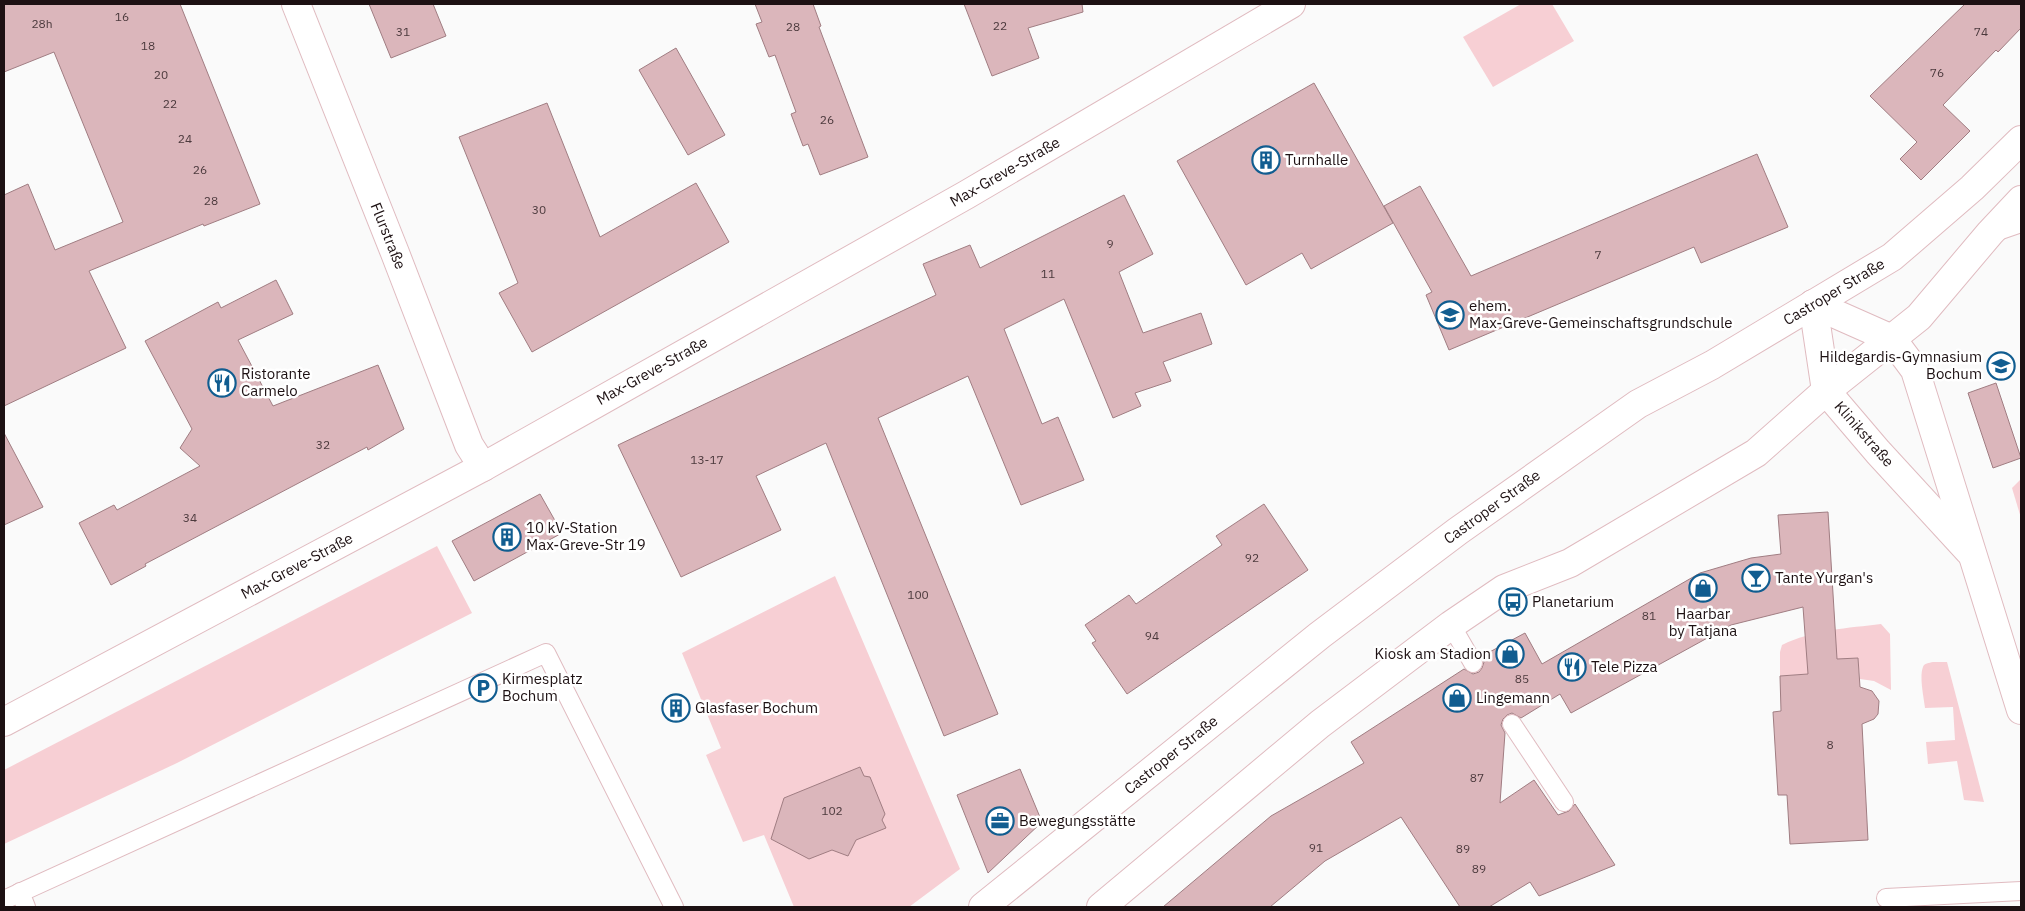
<svg xmlns="http://www.w3.org/2000/svg" width="2025" height="911" viewBox="0 0 2025 911" font-family="'IBM Plex Sans',sans-serif">
<style>
.green{fill:#f7cfd4}
.building{fill:#dbb6bb;stroke:#a07d82}
.lines{fill:none;stroke-linecap:round;stroke-linejoin:round}
.service-casing{stroke:#e0bbc0;stroke-width:20}
.minor-casing{stroke:#e0bbc0;stroke-width:30}
.secondary-casing{stroke:#e0bbc0;stroke-width:30}
.service{stroke:#fff;stroke-width:18}
.minor{stroke:#fff;stroke-width:28}
.secondary{stroke:#fff;stroke-width:28}
.labels{text-anchor:middle;stroke-width:5;stroke-linejoin:round;paint-order:stroke}
.number-label{font-size:12px;fill:#4c3a3d}
.poi-label{font-size:15px;fill:#1d1113;stroke:#fff;text-anchor:start}
.street-label{font-size:15px;fill:#1d1113;stroke:#fff}
</style>
<rect width="100%" height="100%" fill="#fafafa"/>
<!-- green -->
<g class="green">
<path d="M 1521,4 L 1552,4 L 1574,41 L 1493,87 L 1463,37 Z"/>
<path d="M 2021,479 L 2021,518 L 2012,488 Z"/>
<path d="M 437,546 L 472,613 L 177,763 L 4,844 L 4,770 Z"/>
<path d="M 835,576 L 960,869 L 909,907 L 794,907 L 764,835 L 743,842 L 706,755 L 721,748 L 682,653 Z"/>
<path d="M 1881,624 L 1890,634 L 1891,690 L 1874,681 L 1860,679 L 1858,658 L 1824,660 L 1808,674 L 1780,676 L 1780,652 L 1782,645 C 1812,630 1849,628 1881,624 Z"/>
<path d="M 1933,662 L 1947,662 L 1984,802 L 1964,800 L 1957,761 L 1928,764 L 1926,742 L 1955,740 L 1953,707 L 1925,708 C 1924,698 1919,677 1923,667 C 1924,663 1929,663 1933,662 Z"/>
</g>
<!-- building -->
<g class="building">
<path d="M 4,4 L 180,4 L 260,204 L 204,226 L 203,224 L 89,271 L 126,348 L 4,406 L 4,195 L 28,184 L 55,250 L 123,222 L 54,52 L 4,72 Z"/>
<path d="M 369,4 L 433,4 L 446,36 L 391,58 Z"/>
<path d="M 755,4 L 813,4 L 821,26 L 819,27 L 868,157 L 820,175 L 808,144 L 803,146 L 791,114 L 796,112 L 775,55 L 769,57 L 756,24 L 762,22 Z"/>
<path d="M 964,4 L 1082,4 L 1083,12 L 1028,28 L 1039,58 L 992,76 Z"/>
<path d="M 1965,4 L 2021,4 L 2021,28 L 1998,52 L 1996,50 L 1943,105 L 1970,131 L 1921,180 L 1900,159 L 1917,142 L 1870,96 Z"/>
<path d="M 676,48 L 725,135 L 688,155 L 639,70 Z"/>
<path d="M 1314,83 L 1393,223 L 1311,269 L 1302,253 L 1246,285 L 1177,161 Z"/>
<path d="M 547,103 L 600,237 L 696,183 L 729,242 L 532,352 L 499,293 L 518,283 L 459,137 Z"/>
<path d="M 1757,154 L 1788,227 L 1701,263 L 1694,247 L 1449,350 L 1426,295 L 1432,292 L 1384,206 L 1420,186 L 1471,276 Z"/>
<path d="M 1124,195 L 1153,254 L 1119,272 L 1143,333 L 1201,313 L 1212,344 L 1163,362 L 1171,381 L 1135,393 L 1141,406 L 1113,418 L 1064,299 L 1004,329 L 1042,424 L 1058,417 L 1084,480 L 1021,505 L 968,376 L 878,418 L 998,714 L 944,736 L 826,443 L 756,476 L 781,530 L 681,577 L 618,445 L 936,295 L 923,264 L 970,245 L 980,268 Z"/>
<path d="M 276,280 L 293,314 L 238,340 L 273,406 L 378,365 L 404,429 L 368,450 L 367,447 L 145,564 L 146,566 L 111,585 L 79,523 L 114,505 L 117,510 L 200,466 L 180,448 L 192,429 L 145,341 L 218,302 L 221,308 Z"/>
<path d="M 1996,383 L 2021,458 L 1993,468 L 1968,393 Z"/>
<path d="M 4,433 L 43,507 L 4,525 Z"/>
<path d="M 540,494 L 562,533 L 474,581 L 452,541 Z"/>
<path d="M 1264,504 L 1308,570 L 1127,694 L 1092,643 L 1096,641 L 1085,625 L 1129,595 L 1136,604 L 1222,545 L 1216,536 Z"/>
<path d="M 1828,512 L 1837,659 L 1858,658 L 1860,687 L 1872,691 L 1879,701 L 1878,714 L 1874,719 L 1862,724 L 1868,840 L 1790,844 L 1787,795 L 1778,795 L 1773,712 L 1781,711 L 1780,676 L 1808,674 L 1803,607 L 1731,625 L 1571,713 L 1560,694 L 1521,718 L 1512,713 L 1507,715 L 1503,719 L 1501,725 L 1505,733 L 1500,803 L 1534,780 L 1558,815 L 1569,811 L 1575,804 L 1615,865 L 1539,896 L 1530,882 L 1489,907 L 1460,907 L 1401,817 L 1325,861 L 1270,907 L 1163,907 L 1271,816 L 1364,763 L 1351,742 L 1464,669 L 1473,674 L 1479,672 L 1482,668 L 1484,662 L 1482,657 L 1484,655 L 1525,633 L 1542,664 L 1700,573 L 1751,558 L 1781,554 L 1778,515 Z"/>
<path d="M 860,767 L 864,776 L 870,777 L 885,814 L 882,820 L 886,828 L 856,840 L 848,856 L 832,850 L 809,859 L 771,839 L 784,798 Z"/>
<path d="M 1020,769 L 1042,822 L 988,873 L 957,795 Z"/>
</g>
<g class="lines">
<!-- service casing -->
<g class="service-casing">
<g id="service">
<path d="M 1995,232 L 2021,223"/>
<path d="M 1451,625 L 1473,663"/>
<path d="M 1512,724 L 1564,802"/>
<path d="M 20,892 L 26,907"/>
<path d="M 1886,898 L 2021,891"/>
<path d="M 4,900 L 546,653 L 674,907"/>
</g>
</g>
<!-- minor casing -->
<g class="minor-casing">
<g id="minor">
<path d="M 296,4 L 395,253 L 469,445 L 483,467"/>
<path d="M 1813,304 L 1892,339 L 1915,370 L 2021,710"/>
<path d="M 1813,304 L 1826,391 L 1878,452 L 1969,551"/>
<path d="M 4,722 L 483,467 L 966,195 L 1291,4"/>
</g>
</g>
<!-- secondary casing -->
<g class="secondary-casing">
<g id="secondary">
<path d="M 983,907 L 1320,635 L 1458,531 L 1638,404 L 1712,365 L 1892,257 L 1972,188 L 2021,140"/>
<path d="M 1101,907 L 1320,724 L 1451,625 L 1504,589 L 1570,563 L 1756,453 L 1826,391 L 1919,317 L 1990,233 L 2021,200"/>
</g>
</g>
<!-- service -->
<use href="#service" class="service"/>
<!-- minor -->
<use href="#minor" class="minor"/>
<!-- secondary -->
<use href="#secondary" class="secondary"/>
</g>
<!-- icons -->
<defs>
<g id="building-ring" transform="scale(1.4375)"><circle r="9.5" fill="#fff" stroke="#115d90" stroke-width="1.5"/><path d="M-4-6H4V6H1V3H-1V6H-4ZM-2.5-4.3h1.7v1.8h-1.7ZM.8-4.3h1.7v1.8H.8ZM-2.5-1h1.7V.8h-1.7ZM.8-1h1.7V.8H.8Z" fill="#115d90"/></g>
<g id="school-ring" transform="scale(1.4375)"><circle r="9.5" fill="#fff" stroke="#115d90" stroke-width="1.5"/><path d="M0-5L7-2L0 1L-7-2ZM-4 1L0 2.5L4 1V4Q0 6-4 4Z" fill="#115d90"/></g>
<g id="restaurant-ring" transform="scale(1.4375)"><circle r="9.5" fill="#fff" stroke="#115d90" stroke-width="1.5"/><path d="M-5-6h1v4h1v-4h1v4h1v-4h1v5L-1.5 .5V6h-2V.5L-5-1ZM5-6V6H3V1.5H1.5Q1.5-4 5-6Z" fill="#115d90"/></g>
<g id="bar-ring" transform="scale(1.4375)"><circle r="9.5" fill="#fff" stroke="#115d90" stroke-width="1.5"/><path d="M-6-5H6L.8 .8V4.5H3.5V6h-7V4.5H-.8V.8Z" fill="#115d90"/></g>
<g id="shop-ring" transform="scale(1.4375)"><circle r="9.5" fill="#fff" stroke="#115d90" stroke-width="1.5"/><path d="M-5-2.5h2.3a2.7 3.5 0 0 1 5.4 0H5L5.5 6h-11ZM-1.5-2.5h3a1.5 2.3 0 0 0-3 0Z" fill="#115d90"/></g>
<g id="bus-ring" transform="scale(1.4375)"><circle r="9.5" fill="#fff" stroke="#115d90" stroke-width="1.5"/><path d="M-5-6H5V4H4V6H2V4H-2V6H-4V4H-5ZM-3.5-4V0h7V-4ZM-3.5 1.2v1.5H-2V1.2ZM2 1.2v1.5H3.5V1.2Z" fill="#115d90"/></g>
<g id="parking-ring" transform="scale(1.4375)"><circle r="9.5" fill="#fff" stroke="#115d90" stroke-width="1.5"/><path d="M-3.5-5.5H1a3.5 3.5 0 0 1 0 7H-1V5.5H-3.5ZM-1-3.4V-.6H.8a1.4 1.4 0 0 0 0-2.8Z" fill="#115d90"/></g>
<g id="office-ring" transform="scale(1.4375)"><circle r="9.5" fill="#fff" stroke="#115d90" stroke-width="1.5"/><path d="M-6-3h4V-5.5h4V-3h4V5H-6ZM-1-4.5V-3h2v-1.5ZM-6 0V1H6V0Z" fill="#115d90"/></g>
</defs>
<g fill-rule="evenodd">
<use href="#building-ring" x="1266" y="160"/>
<use href="#school-ring" x="1450" y="315"/>
<use href="#school-ring" x="2001" y="366"/>
<use href="#restaurant-ring" x="222" y="383"/>
<use href="#building-ring" x="507" y="537"/>
<use href="#bar-ring" x="1756" y="578"/>
<use href="#shop-ring" x="1703" y="588"/>
<use href="#bus-ring" x="1513" y="602"/>
<use href="#shop-ring" x="1510" y="654"/>
<use href="#restaurant-ring" x="1572" y="667"/>
<use href="#parking-ring" x="483" y="688"/>
<use href="#shop-ring" x="1457" y="698"/>
<use href="#building-ring" x="676" y="708"/>
<use href="#office-ring" x="1000" y="821"/>
</g>
<g class="labels">
<!-- number labels -->
<g class="number-label">
<text x="122" y="21">16</text>
<text x="42" y="28">28h</text>
<text x="1000" y="30">22</text>
<text x="793" y="31">28</text>
<text x="403" y="36">31</text>
<text x="1981" y="36">74</text>
<text x="148" y="50">18</text>
<text x="1937" y="77">76</text>
<text x="161" y="79">20</text>
<text x="170" y="108">22</text>
<text x="827" y="124">26</text>
<text x="185" y="143">24</text>
<text x="200" y="174">26</text>
<text x="211" y="205">28</text>
<text x="539" y="214">30</text>
<text x="1110" y="248">9</text>
<text x="1598" y="259">7</text>
<text x="1048" y="278">11</text>
<text x="323" y="449">32</text>
<text x="707" y="464">13-17</text>
<text x="190" y="522">34</text>
<text x="1252" y="562">92</text>
<text x="918" y="599">100</text>
<text x="1649" y="620">81</text>
<text x="1152" y="640">94</text>
<text x="1522" y="683">85</text>
<text x="1830" y="749">8</text>
<text x="1477" y="782">87</text>
<text x="832" y="815">102</text>
<text x="1316" y="852">91</text>
<text x="1463" y="853">89</text>
<text x="1479" y="873">89</text>
</g>
<!-- poi labels -->
<g class="poi-label">
<text x="1285" y="165">Turnhalle</text>
<text x="1469" y="311">ehem.<tspan x="1469" dy="17">Max-Greve-Gemeinschaftsgrundschule</tspan></text>
<text x="1982" y="362" text-anchor="end">Hildegardis-Gymnasium<tspan x="1982" dy="17">Bochum</tspan></text>
<text x="241" y="379">Ristorante<tspan x="241" dy="17">Carmelo</tspan></text>
<text x="526" y="533">10 kV-Station<tspan x="526" dy="17">Max-Greve-Str 19</tspan></text>
<text x="1775" y="583">Tante Yurgan's</text>
<text x="1532" y="607">Planetarium</text>
<text x="1703" y="619" text-anchor="middle">Haarbar<tspan x="1703" dy="17">by Tatjana</tspan></text>
<text x="1491" y="659" text-anchor="end">Kiosk am Stadion</text>
<text x="1591" y="672">Tele Pizza</text>
<text x="502" y="684">Kirmesplatz<tspan x="502" dy="17">Bochum</tspan></text>
<text x="1476" y="703">Lingemann</text>
<text x="695" y="713">Glasfaser Bochum</text>
<text x="1019" y="826">Bewegungsstätte</text>
</g>
<!-- street labels -->
<g class="street-label">
<text transform="translate(1005 172) rotate(-30)" y="5">Max-Greve-Straße</text>
<text transform="translate(388 236) rotate(68)" y="5">Flurstraße</text>
<text transform="translate(1834 292) rotate(-31)" y="5">Castroper Straße</text>
<text transform="translate(652 371) rotate(-29)" y="5">Max-Greve-Straße</text>
<text transform="translate(1864 434) rotate(49)" y="5">Klinikstraße</text>
<text transform="translate(1492 507) rotate(-36)" y="5">Castroper Straße</text>
<text transform="translate(297 566) rotate(-28)" y="5">Max-Greve-Straße</text>
<text transform="translate(1171 755) rotate(-39)" y="5">Castroper Straße</text>
</g>
</g>
<!-- border -->
<rect width="2025" height="911" fill="none" stroke="#1d1113" stroke-width="10"/>
</svg>
